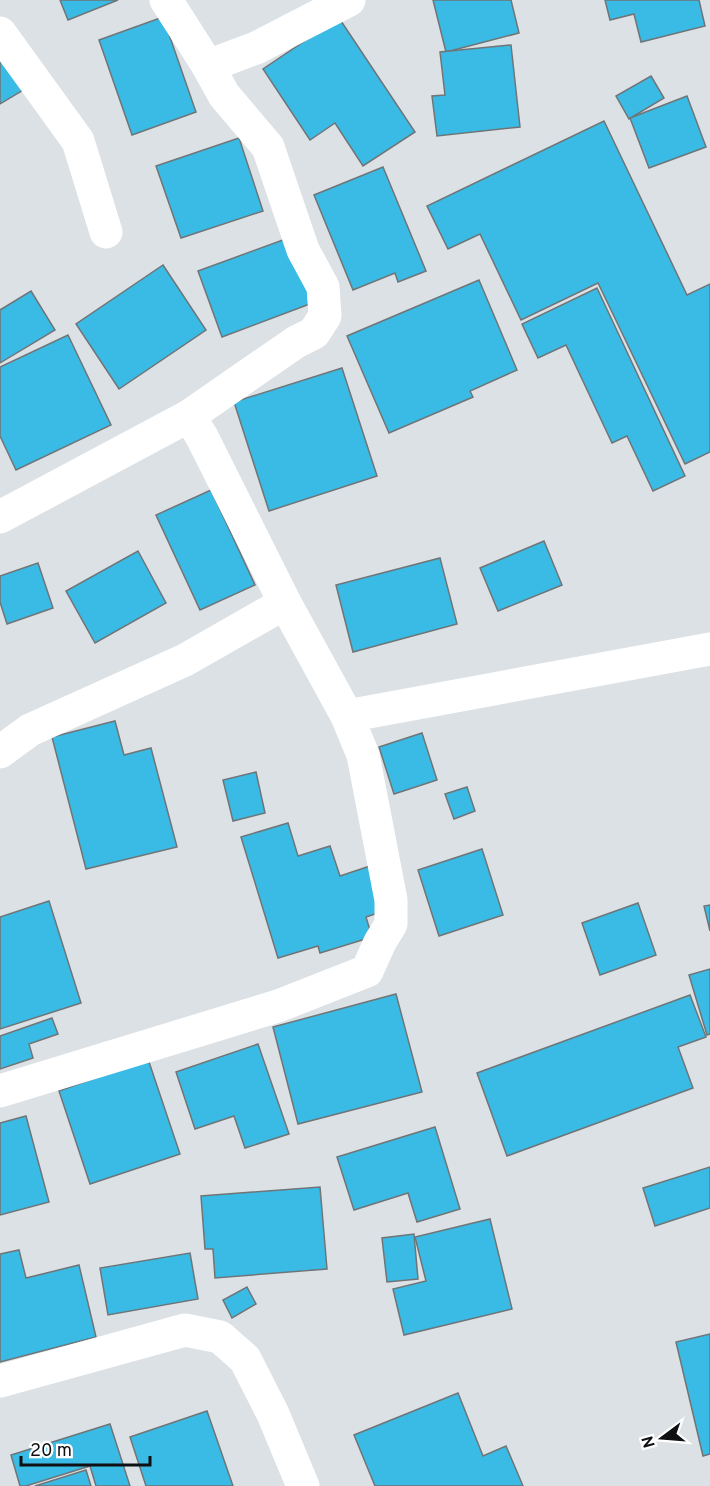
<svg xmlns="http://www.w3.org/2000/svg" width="710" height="1486" viewBox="0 0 710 1486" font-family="Overpass,sans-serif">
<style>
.building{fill:#3abbe5;stroke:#6f7577;stroke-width:1.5}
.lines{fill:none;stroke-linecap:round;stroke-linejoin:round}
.minor{stroke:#fff;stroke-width:33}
</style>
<rect width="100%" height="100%" fill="#dce1e5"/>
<!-- building -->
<g class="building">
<path d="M 60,0 L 118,0 L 68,20 Z"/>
<path d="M 433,0 L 511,0 L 519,33 L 446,52 Z"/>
<path d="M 605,0 L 699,0 L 705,26 L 641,42 L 634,14 L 610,20 Z"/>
<path d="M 163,17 L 196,112 L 132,135 L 99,40 Z"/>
<path d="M 339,18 L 415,132 L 363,166 L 335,123 L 310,140 L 263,69 Z"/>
<path d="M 0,37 L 30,86 L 0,104 Z"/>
<path d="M 511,45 L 520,127 L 437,136 L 432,96 L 445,95 L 440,52 Z"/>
<path d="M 651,76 L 664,98 L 629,119 L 616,96 Z"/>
<path d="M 687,96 L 706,147 L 649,168 L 630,118 Z"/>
<path d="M 604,121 L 687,295 L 710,284 L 710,452 L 685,464 L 598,283 L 521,320 L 480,234 L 448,249 L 427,206 Z"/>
<path d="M 239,138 L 263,211 L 181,238 L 156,166 Z"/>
<path d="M 383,167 L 426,271 L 398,282 L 395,273 L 353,290 L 314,195 Z"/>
<path d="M 291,237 L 315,302 L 222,337 L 198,271 Z"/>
<path d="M 163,265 L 206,330 L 119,389 L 76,324 Z"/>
<path d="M 479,280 L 517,370 L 470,391 L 473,397 L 389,433 L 347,336 Z"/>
<path d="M 597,288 L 685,476 L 653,491 L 627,436 L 612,443 L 566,345 L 538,358 L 522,324 Z"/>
<path d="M 31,291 L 55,330 L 0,363 L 0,310 Z"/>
<path d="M 68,335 L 111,425 L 16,470 L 0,436 L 0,367 Z"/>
<path d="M 342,368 L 377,476 L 269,511 L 234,402 Z"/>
<path d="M 211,490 L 255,585 L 200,610 L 156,515 Z"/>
<path d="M 544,541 L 562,585 L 498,611 L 480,568 Z"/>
<path d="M 138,551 L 166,603 L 95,643 L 66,591 Z"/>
<path d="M 440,558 L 457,624 L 353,652 L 336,585 Z"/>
<path d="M 38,563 L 53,608 L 7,624 L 0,602 L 0,576 Z"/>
<path d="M 115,721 L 124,755 L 151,748 L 177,847 L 86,869 L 52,737 Z"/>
<path d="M 422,733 L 437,780 L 394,794 L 379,747 Z"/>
<path d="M 256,772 L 265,813 L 233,821 L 223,780 Z"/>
<path d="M 467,787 L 475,811 L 454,819 L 445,794 Z"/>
<path d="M 288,823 L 298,856 L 330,846 L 340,876 L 370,866 L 384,911 L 366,917 L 372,937 L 320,953 L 318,946 L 278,958 L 241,837 Z"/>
<path d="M 482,849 L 503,915 L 439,936 L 418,870 Z"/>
<path d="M 49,901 L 81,1003 L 0,1029 L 0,917 Z"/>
<path d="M 638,903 L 656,955 L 600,975 L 582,923 Z"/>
<path d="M 710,905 L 710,931 L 704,906 Z"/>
<path d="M 710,969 L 710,1034 L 707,1035 L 689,975 Z"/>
<path d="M 396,994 L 422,1092 L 298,1124 L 273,1027 Z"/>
<path d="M 690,995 L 706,1037 L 678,1047 L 693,1088 L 507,1156 L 477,1073 Z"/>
<path d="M 52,1018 L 58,1034 L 29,1044 L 33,1058 L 0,1069 L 0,1036 Z"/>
<path d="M 258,1044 L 289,1134 L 245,1148 L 234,1116 L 195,1129 L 176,1072 Z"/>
<path d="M 148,1059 L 180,1154 L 90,1184 L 59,1091 Z"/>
<path d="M 26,1116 L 49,1202 L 0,1215 L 0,1123 Z"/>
<path d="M 435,1127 L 460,1209 L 417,1222 L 408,1193 L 354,1210 L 337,1157 Z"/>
<path d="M 710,1167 L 710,1208 L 655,1226 L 643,1188 Z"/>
<path d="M 320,1187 L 327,1269 L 215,1278 L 213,1249 L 205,1249 L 201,1196 Z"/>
<path d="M 490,1219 L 512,1309 L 404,1335 L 393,1289 L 426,1281 L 415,1237 Z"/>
<path d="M 414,1234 L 418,1279 L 387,1282 L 382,1238 Z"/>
<path d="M 19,1250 L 26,1278 L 79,1265 L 96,1337 L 0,1362 L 0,1254 Z"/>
<path d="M 190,1253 L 198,1299 L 108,1315 L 100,1268 Z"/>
<path d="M 247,1287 L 256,1304 L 232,1318 L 223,1300 Z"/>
<path d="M 710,1334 L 710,1454 L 703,1456 L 676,1342 Z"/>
<path d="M 458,1393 L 483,1456 L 506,1446 L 523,1486 L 375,1486 L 354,1435 Z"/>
<path d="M 207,1411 L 233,1486 L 146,1486 L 130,1437 Z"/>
<path d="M 110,1424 L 130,1486 L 96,1486 L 90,1466 L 26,1486 L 20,1486 L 11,1455 Z"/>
<path d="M 86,1470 L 91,1486 L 35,1486 Z"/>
</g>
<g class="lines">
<!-- minor -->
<g class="minor">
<path d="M 0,33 L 78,141 L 106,232"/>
<path d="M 208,66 L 256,48 L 349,0"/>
<path d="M 0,517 L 189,416 L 296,342 L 314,333 L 325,316 L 323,287 L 303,250 L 268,147 L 224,95 L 208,66 L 166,0"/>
<path d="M 347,716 L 710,649"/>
<path d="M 0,752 L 30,730 L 185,660 L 285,603"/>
<path d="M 0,1091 L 278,1006 L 367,971 L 380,942 L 391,924 L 391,900 L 363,755 L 347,716 L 285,603 L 202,437 L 189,416"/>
<path d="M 0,1381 L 185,1330 L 220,1337 L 245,1359 L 273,1414 L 303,1486"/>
</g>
</g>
<!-- north arrow -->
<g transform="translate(662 1438) rotate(254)" stroke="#ffffff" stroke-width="4.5" paint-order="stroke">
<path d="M0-4.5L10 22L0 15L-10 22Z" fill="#0f1012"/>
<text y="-9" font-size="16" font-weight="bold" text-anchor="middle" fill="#0f1012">N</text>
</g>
<!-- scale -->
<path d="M21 1456v9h129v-9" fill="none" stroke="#0f1012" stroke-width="3"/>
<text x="30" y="1456" font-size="18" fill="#0f1012" stroke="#ffffff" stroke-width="4.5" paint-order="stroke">20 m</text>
</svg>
